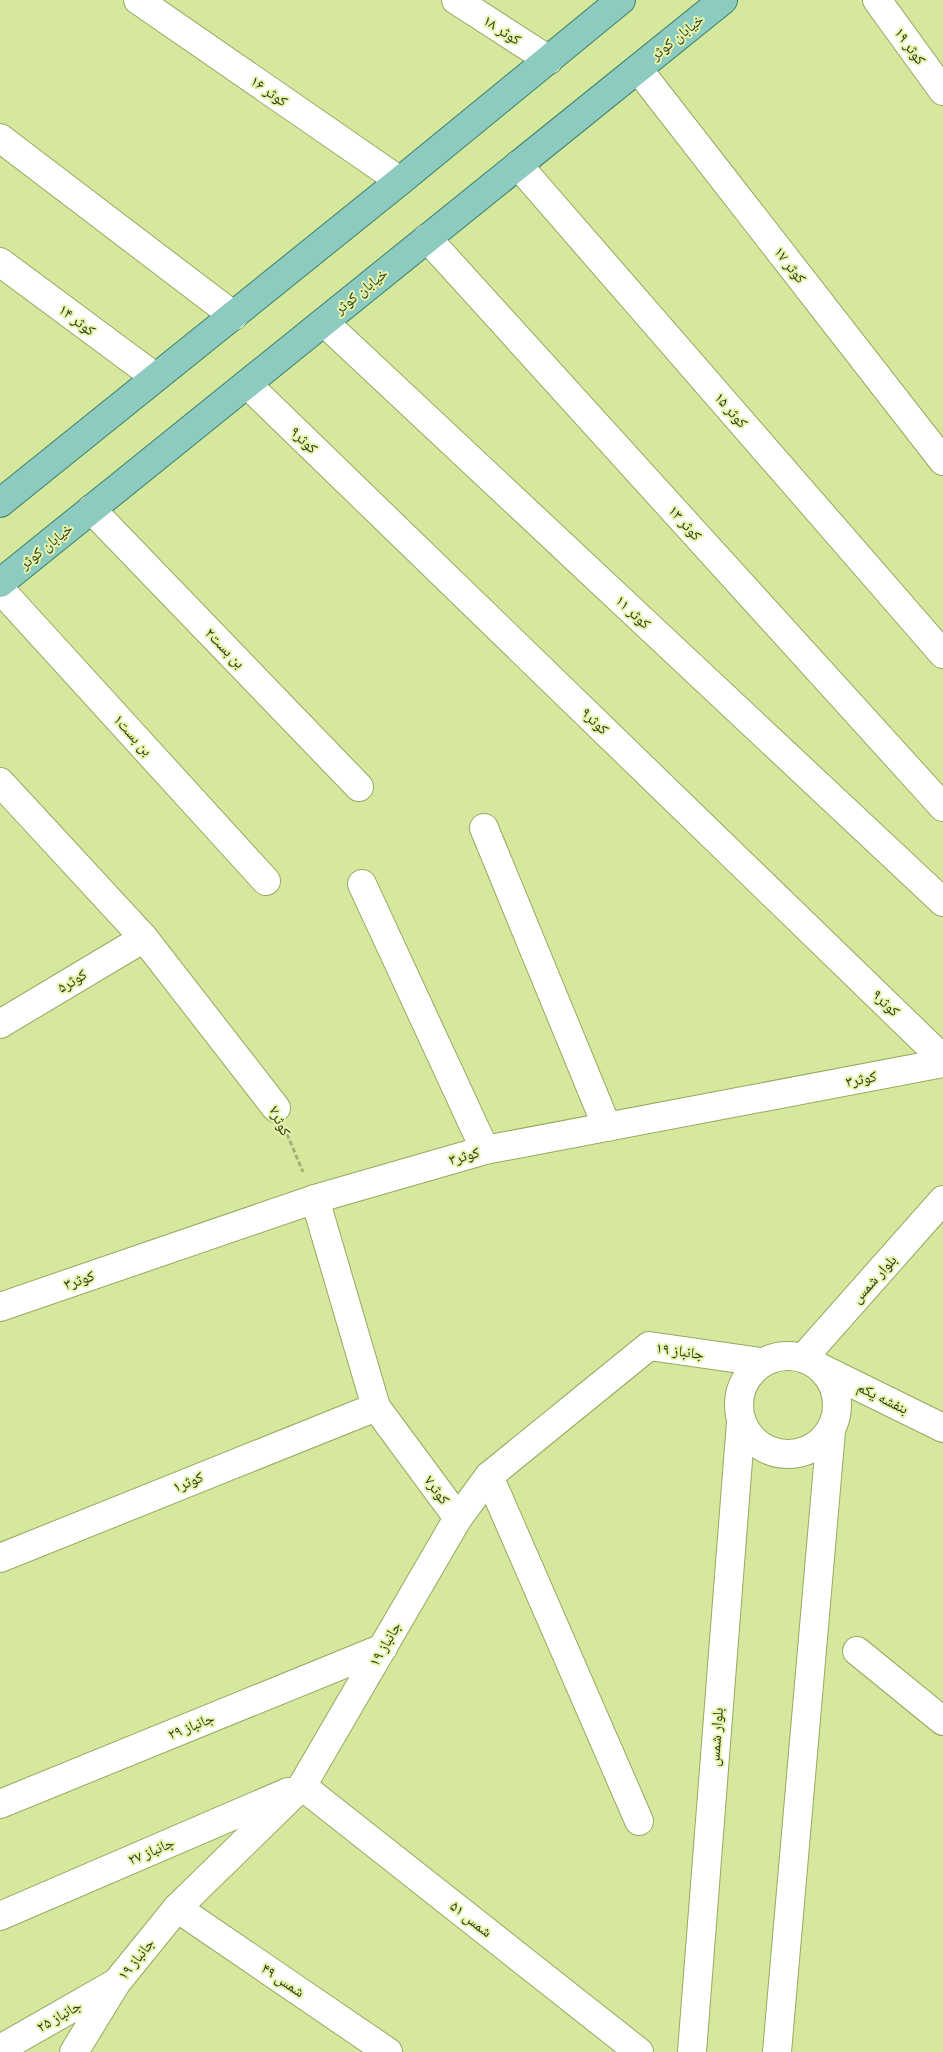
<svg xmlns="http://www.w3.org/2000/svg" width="943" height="2052" viewBox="0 0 943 2052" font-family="'IBM Plex Serif','Noto Naskh Arabic',serif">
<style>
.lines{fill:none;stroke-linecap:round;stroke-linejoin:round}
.minor-casing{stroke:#98a860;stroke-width:30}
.tertiary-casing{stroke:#98a860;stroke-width:30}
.primary-casing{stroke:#3a806a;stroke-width:30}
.path{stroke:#a4b275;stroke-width:3;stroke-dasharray:5 2.5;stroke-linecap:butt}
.minor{stroke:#fff;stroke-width:28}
.tertiary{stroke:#fff;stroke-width:28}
.primary{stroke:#8dcbc0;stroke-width:28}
.labels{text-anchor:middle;stroke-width:4;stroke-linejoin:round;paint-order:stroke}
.street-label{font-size:15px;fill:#2e3517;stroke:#e3f5aa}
</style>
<rect width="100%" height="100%" fill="#d6e89e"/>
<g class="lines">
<!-- minor casing -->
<g class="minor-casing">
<g id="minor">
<path d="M 138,0 L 400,181"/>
<path d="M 456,0 L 549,60"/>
<path d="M 877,0 L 943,91"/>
<path d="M 638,69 L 943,461"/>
<path d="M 0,138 L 234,316"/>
<path d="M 518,165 L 943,654"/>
<path d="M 427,238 L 943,807"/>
<path d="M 0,262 L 155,377"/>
<path d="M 324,322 L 943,902"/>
<path d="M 247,384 L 943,1059"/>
<path d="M 91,509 L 359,787"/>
<path d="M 0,589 L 266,881"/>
<path d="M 0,782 L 144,938 L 276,1108"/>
<path d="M 484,828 L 607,1127"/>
<path d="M 362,884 L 485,1150"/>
<path d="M 0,1024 L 144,938"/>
<path d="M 315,1199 L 376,1407 L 458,1518"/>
<path d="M 0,1307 L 315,1199 L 485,1150 L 943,1063"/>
<path d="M 823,1369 L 943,1428"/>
<path d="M 489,1476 L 639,1821"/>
<path d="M 0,1558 L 376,1407"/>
<path d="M 857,1651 L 943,1721"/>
<path d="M 302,1786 L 639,2052"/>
<path d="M 0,1804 L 383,1648"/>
<path d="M 177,1908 L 388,2052"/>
<path d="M 0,1916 L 288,1792"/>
<path d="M 0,2049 L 114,1984"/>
<path d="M 74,2052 L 117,1982 L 177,1908 L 302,1786 L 458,1518 L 489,1476 L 649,1346 L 761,1362"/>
</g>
</g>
<!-- tertiary casing -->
<g class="tertiary-casing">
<g id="tertiary">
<circle cx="788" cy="1405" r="49"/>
<path d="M 804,1357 L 943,1200"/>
<path d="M 692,2052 L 741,1422"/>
<path d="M 777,2052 L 831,1431"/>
</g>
</g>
<!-- primary casing -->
<g class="primary-casing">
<g id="primary">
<path d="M 0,503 L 400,181 L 621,0"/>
<path d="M 0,583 L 723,0"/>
</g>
</g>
<!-- path -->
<path class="path" d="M 287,1134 L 303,1172"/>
<!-- minor -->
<use href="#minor" class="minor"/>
<!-- tertiary -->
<use href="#tertiary" class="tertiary"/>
<!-- primary -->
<use href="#primary" class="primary"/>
</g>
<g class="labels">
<!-- street labels -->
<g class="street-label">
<text transform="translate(502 30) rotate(33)" y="5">کوثر ۱۸</text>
<text transform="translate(677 37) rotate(-39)" y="5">خیابان کوثر</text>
<text transform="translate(910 46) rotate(54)" y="5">کوثر ۱۹</text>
<text transform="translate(269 91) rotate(35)" y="5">کوثر ۱۶</text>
<text transform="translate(790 265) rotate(52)" y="5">کوثر ۱۷</text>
<text transform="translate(361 291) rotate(-39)" y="5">خیابان کوثر</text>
<text transform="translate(77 320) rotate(37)" y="5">کوثر ۱۴</text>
<text transform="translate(731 410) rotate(49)" y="5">کوثر ۱۵</text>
<text transform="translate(304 440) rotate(44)" y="5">کوثر۹</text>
<text transform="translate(685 523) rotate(48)" y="5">کوثر ۱۳</text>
<text transform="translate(46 546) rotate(-39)" y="5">خیابان کوثر</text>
<text transform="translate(633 612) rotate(43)" y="5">کوثر ۱۱</text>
<text transform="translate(225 648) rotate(46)" y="5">بن بست۲</text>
<text transform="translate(595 721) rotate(44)" y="5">کوثر۹</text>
<text transform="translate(133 735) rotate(48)" y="5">بن بست۱</text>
<text transform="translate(72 981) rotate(-31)" y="5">کوثر۵</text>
<text transform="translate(886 1003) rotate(44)" y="5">کوثر۹</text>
<text transform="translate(861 1079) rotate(-11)" y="5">کوثر۳</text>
<text transform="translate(280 1121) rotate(64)" y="5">کوثر۷</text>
<text transform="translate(464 1156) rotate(-16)" y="5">کوثر۳</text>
<text transform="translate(874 1279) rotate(-48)" y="5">بلوار شمس</text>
<text transform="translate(79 1280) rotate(-19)" y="5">کوثر۳</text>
<text transform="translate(680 1351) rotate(8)" y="5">جانباز ۱۹</text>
<text transform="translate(883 1398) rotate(26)" y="5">بنفشه یکم</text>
<text transform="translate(188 1482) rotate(-22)" y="5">کوثر۱</text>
<text transform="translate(437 1490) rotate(54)" y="5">کوثر۷</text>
<text transform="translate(385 1644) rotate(-60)" y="5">جانباز ۱۹</text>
<text transform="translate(191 1726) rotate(-22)" y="5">جانباز ۲۹</text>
<text transform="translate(716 1737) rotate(-86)" y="5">بلوار شمس</text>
<text transform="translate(151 1851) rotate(-23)" y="5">جانباز ۲۷</text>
<text transform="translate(471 1919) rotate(38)" y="5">شمس ۵۱</text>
<text transform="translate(136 1959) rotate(-51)" y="5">جانباز ۱۹</text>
<text transform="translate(283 1980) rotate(34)" y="5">شمس ۴۹</text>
<text transform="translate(59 2016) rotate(-30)" y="5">جانباز ۲۵</text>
</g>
</g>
</svg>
